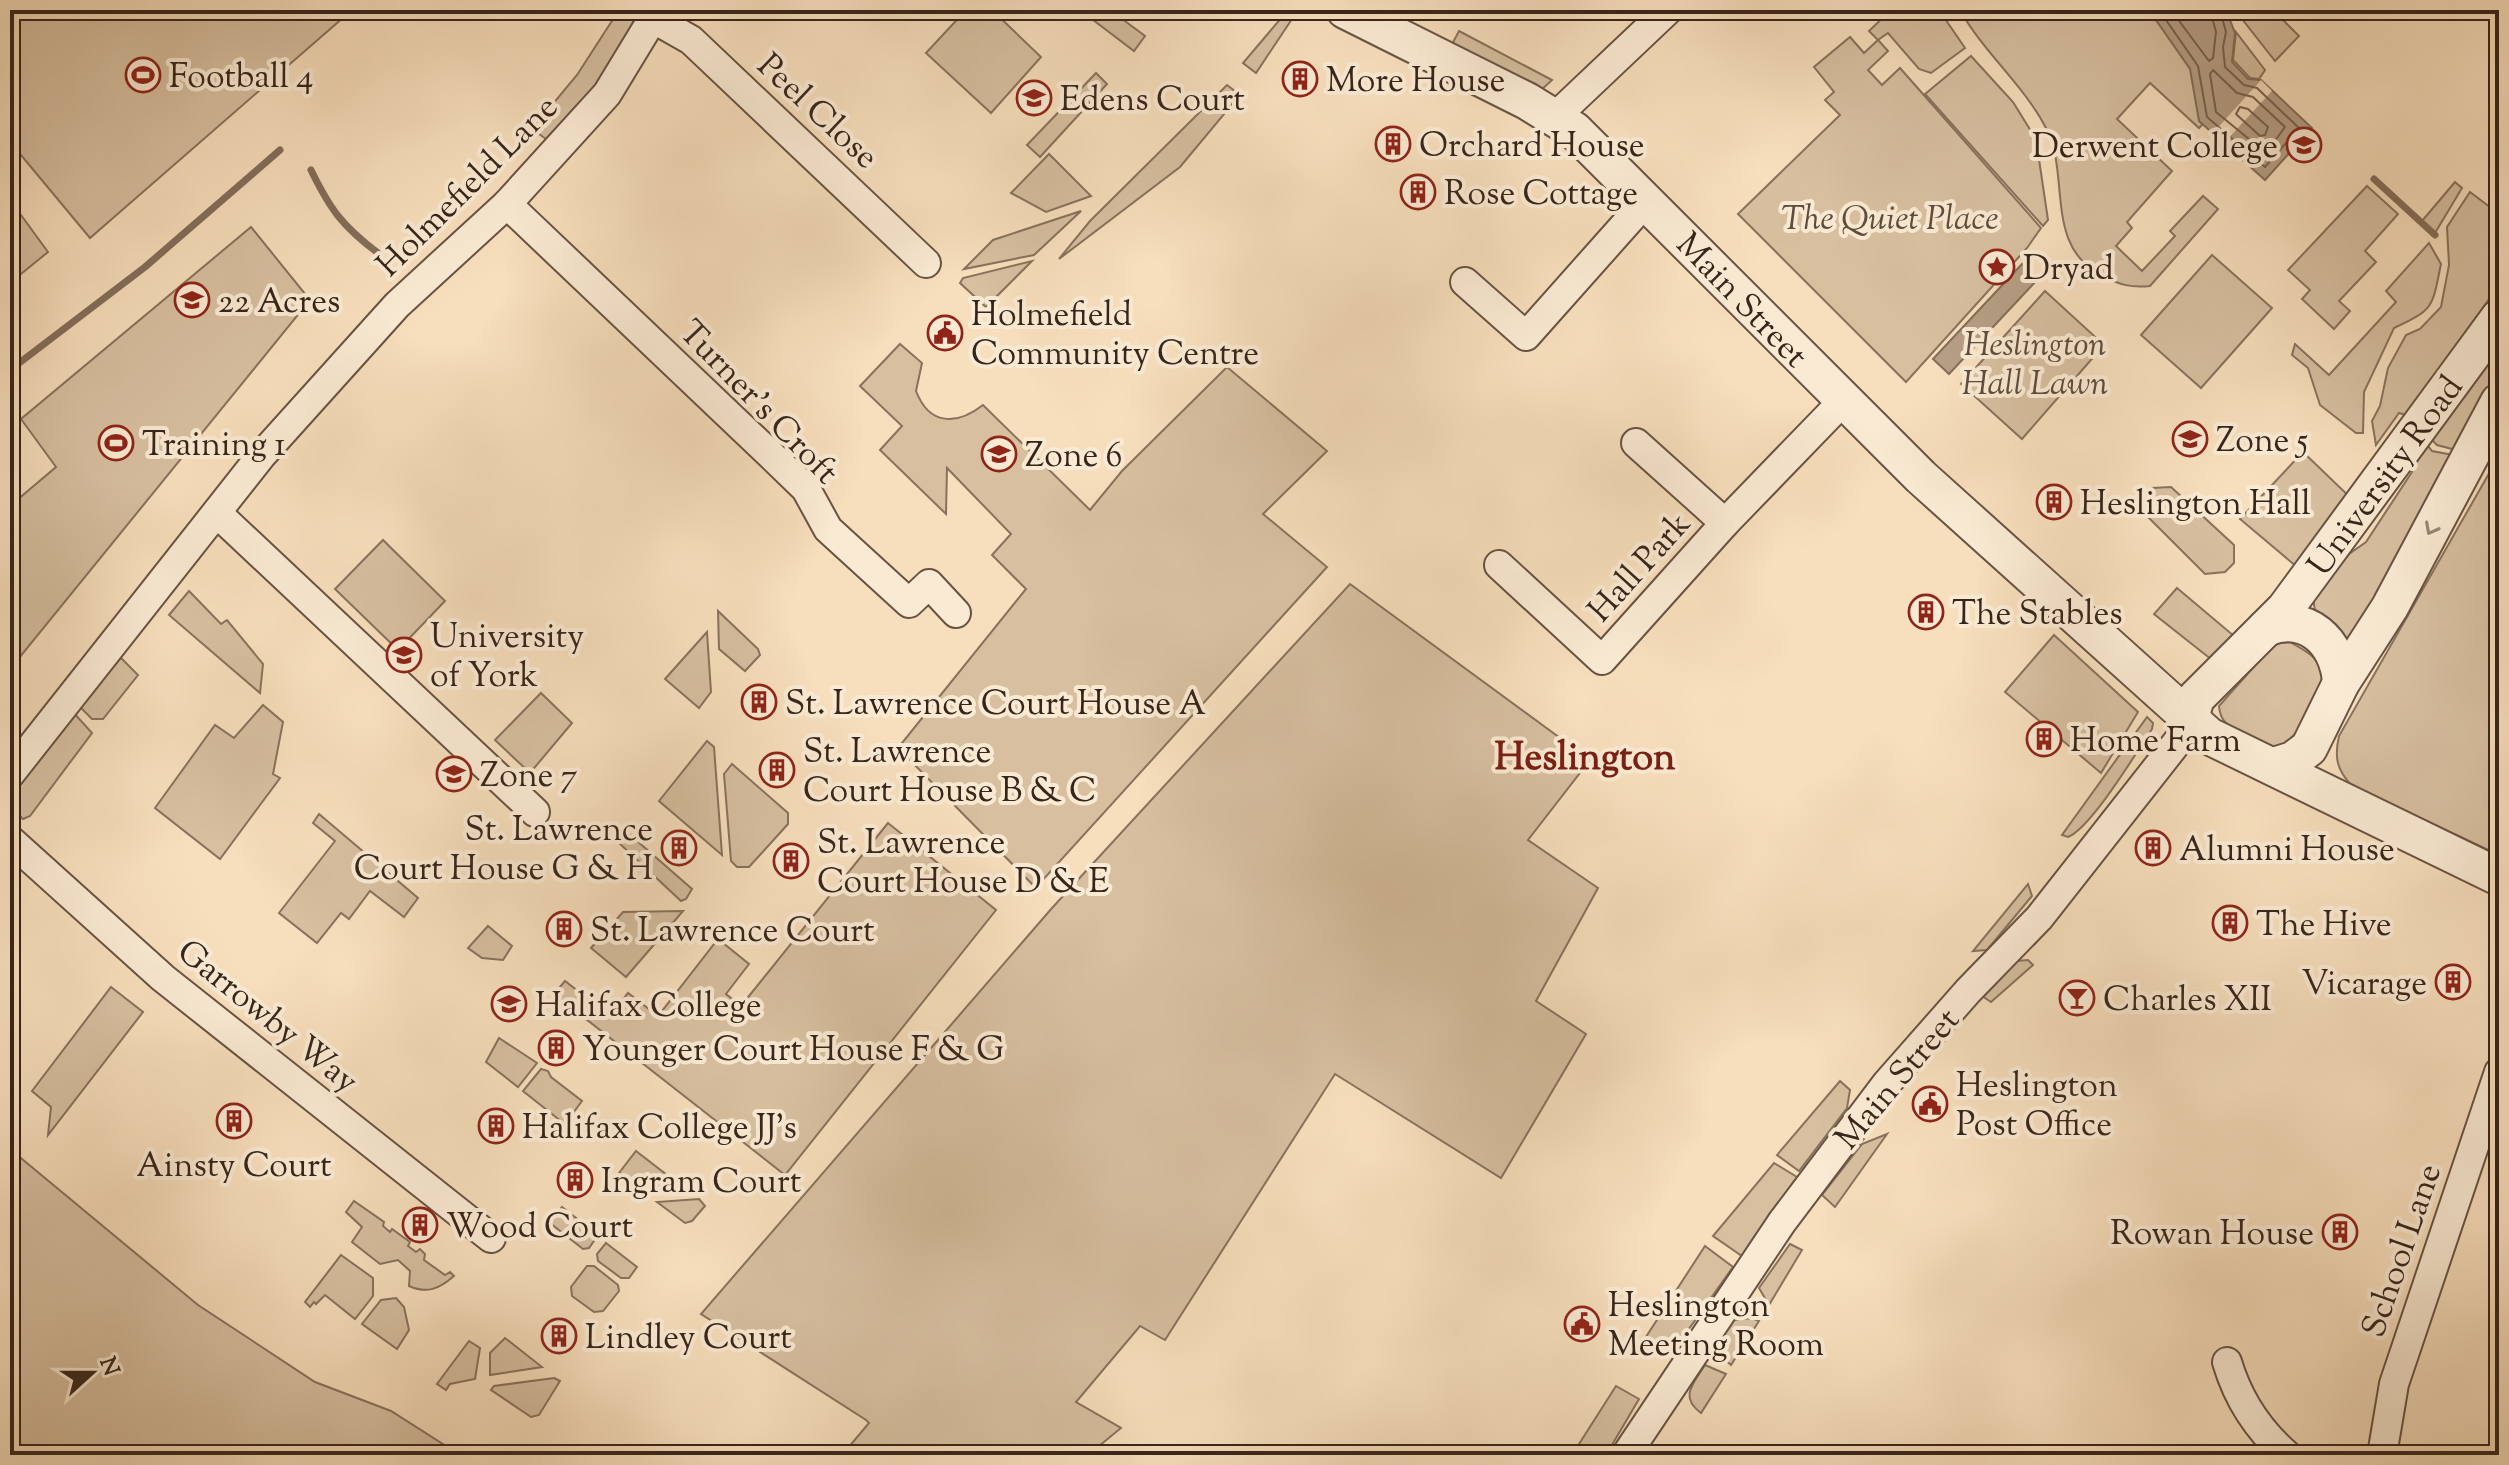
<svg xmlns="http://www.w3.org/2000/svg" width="2509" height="1465" viewBox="0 0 2509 1465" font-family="'Sorts Mill Goudy',serif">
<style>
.green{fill:#d7bfa0;stroke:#88725d;stroke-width:2}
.water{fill:#b69f85;stroke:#846e5a;stroke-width:2}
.pier{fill:#f7debc}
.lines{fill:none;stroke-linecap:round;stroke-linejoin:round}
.shore{stroke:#776250;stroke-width:2}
.stream{stroke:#846e5a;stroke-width:7}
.minor-casing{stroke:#685342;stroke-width:32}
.tertiary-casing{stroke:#685342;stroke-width:40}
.minor{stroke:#faead3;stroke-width:28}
.tertiary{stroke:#faead3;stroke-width:36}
.oneway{stroke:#998876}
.labels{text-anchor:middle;stroke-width:8;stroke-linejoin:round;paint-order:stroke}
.poi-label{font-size:34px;fill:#38251a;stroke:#faead3;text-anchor:start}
.street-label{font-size:34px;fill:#38251a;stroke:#faead3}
.park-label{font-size:34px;font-style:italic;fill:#604c3c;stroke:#faead3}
.quarter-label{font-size:38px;font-weight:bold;fill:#7a1f14;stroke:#faead3}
</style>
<rect width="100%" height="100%" fill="#f7debc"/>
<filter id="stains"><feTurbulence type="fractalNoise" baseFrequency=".0025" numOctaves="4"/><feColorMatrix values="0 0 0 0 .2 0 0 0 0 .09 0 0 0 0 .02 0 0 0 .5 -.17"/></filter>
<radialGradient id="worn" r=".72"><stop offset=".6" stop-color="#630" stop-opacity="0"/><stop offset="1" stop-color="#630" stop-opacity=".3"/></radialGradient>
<!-- green -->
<g class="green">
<path d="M 10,10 L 352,10 L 90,238 L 16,149 L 13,204 L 48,252 L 10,283 Z"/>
<path d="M 619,10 L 645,10 L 607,76 L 554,136 L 546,139 L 532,129 L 577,75 Z"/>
<path d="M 966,10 L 992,10 L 1041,57 L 991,113 L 926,53 Z"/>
<path d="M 1080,10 L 1110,10 L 1145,36 L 1134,51 Z"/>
<path d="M 1288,10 L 1296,13 L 1256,73 L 1243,63 Z"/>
<path d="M 1891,10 L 1939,10 L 1965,48 L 1931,73 L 1919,69 L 1888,33 L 1878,40 L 1888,51 L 1868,70 L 1882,85 L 1900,68 L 2041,228 L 2027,248 L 1906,382 L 1738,214 L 1840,115 L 1825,100 L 1834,92 L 1814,67 L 1850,37 L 1864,53 L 1878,40 L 1869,31 Z"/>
<path d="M 1960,10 L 2149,10 L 2191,69 L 2202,125 L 2199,128 L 2150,83 L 2117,119 L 2172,171 L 2127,222 L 2132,228 L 2116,246 L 2142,271 L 2175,236 L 2170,231 L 2203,196 L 2218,209 L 2150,286 C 2131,288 2120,285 2103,276 C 2043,247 2071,175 2046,128 C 2023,84 1984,53 1960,10 Z"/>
<path d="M 2235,10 L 2273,10 L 2299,36 L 2275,61 Z"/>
<path d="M 1459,31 L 1552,80 L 1540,91 L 1450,48 Z"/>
<path d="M 2236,32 L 2265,70 L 2259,79 L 2250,78 L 2233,60 Z"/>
<path d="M 1971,56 L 2013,102 L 2036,139 L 2048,220 L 2043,226 L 1925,94 Z"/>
<path d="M 1096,73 L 1107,84 L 1040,157 L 1027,145 Z"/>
<path d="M 1227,85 L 1240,95 L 1180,167 L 1059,259 L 1090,221 Z"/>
<path d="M 1049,154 L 1091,196 L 1046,212 L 1011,193 Z"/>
<path d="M 2455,182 L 2462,188 L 2435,233 L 2422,221 Z"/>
<path d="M 2367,186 L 2398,214 L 2365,251 L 2376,262 L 2339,301 L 2350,311 L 2334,329 L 2302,299 L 2310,290 L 2288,270 Z"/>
<path d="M 2470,192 L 2499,214 L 2499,285 L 2406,415 L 2399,413 L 2376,445 L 2372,421 L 2380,406 L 2388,368 L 2406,335 L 2420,329 L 2441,307 L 2449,265 L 2447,227 Z"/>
<path d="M 1081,211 L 1034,255 L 964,269 L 993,240 Z"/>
<path d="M 251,227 L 310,300 L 15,663 L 10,655 L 10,506 L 56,467 L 21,419 Z"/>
<path d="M 2429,243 L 2441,264 C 2432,307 2435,309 2394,328 L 2364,392 L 2363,433 L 2356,433 L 2320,405 L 2308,368 L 2292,355 L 2295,344 L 2329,375 L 2396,302 L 2386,291 Z"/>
<path d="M 2212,255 L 2272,308 L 2201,388 L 2141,335 Z"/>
<path d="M 1032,261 L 986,307 L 960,283 L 963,278 Z"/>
<path d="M 2045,291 L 2104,345 L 2022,439 L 1961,384 Z"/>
<path d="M 2499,335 L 2499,380 L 2456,450 L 2437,445 L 2429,437 Z"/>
<path d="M 900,344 L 922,363 L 916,391 C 929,425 956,426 983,405 L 1090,510 L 1122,471 L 1227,367 L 1327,451 L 1263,514 L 1327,567 L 1041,882 L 1033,885 L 898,748 L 1026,589 L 992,555 L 1011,534 L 947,468 L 946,514 L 880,450 L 902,426 L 860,386 Z"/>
<path d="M 2425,442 L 2432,451 L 2453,455 L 2358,630 L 2340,647 L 2316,618 L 2313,597 L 2349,554 L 2366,542 L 2412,472 L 2413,459 Z"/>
<path d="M 2303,452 L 2354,501 L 2297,567 L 2240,519 Z"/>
<path d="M 2499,456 L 2499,855 L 2352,786 C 2337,770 2334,758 2339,736 Z"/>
<path d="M 2171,487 L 2234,545 L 2234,563 L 2225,572 L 2205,574 L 2144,513 L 2144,496 L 2152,488 Z"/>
<path d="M 383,540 L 445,601 L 398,650 L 335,589 Z"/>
<path d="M 1350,584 L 1590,760 L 1528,840 L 1598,888 L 1536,1001 L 1586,1034 L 1501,1178 L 1335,1074 L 1165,1340 L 1140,1326 L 1076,1402 L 1121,1428 L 1088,1455 L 842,1455 L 869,1423 L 866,1420 L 701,1314 L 1052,908 Z"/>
<path d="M 2177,588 L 2234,636 L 2212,660 L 2154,614 Z"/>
<path d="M 189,591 L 221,624 L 227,620 L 263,664 L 260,693 L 169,615 Z"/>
<path d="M 718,611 L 758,649 L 760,655 L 745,671 L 719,649 Z"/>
<path d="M 707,632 L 711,692 L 699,708 L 665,679 Z"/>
<path d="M 2054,635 L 2138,712 L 2101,773 L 2005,692 Z"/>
<path d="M 2290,642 C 2303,649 2322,659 2324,676 C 2327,694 2293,747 2274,748 C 2262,749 2251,740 2241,733 C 2228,726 2220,721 2219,706 L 2275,643 Z"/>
<path d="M 119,656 L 138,675 L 103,719 L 92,719 L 79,706 Z"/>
<path d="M 541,693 L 572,723 L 530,773 L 495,740 Z"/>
<path d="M 263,705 L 283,722 L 273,774 L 280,778 L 220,859 L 155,808 L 215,725 L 234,738 Z"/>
<path d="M 73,712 L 92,733 L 30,816 L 23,819 L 10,807 L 10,795 Z"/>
<path d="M 2147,717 L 2153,723 L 2152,729 C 2136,753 2091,828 2068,837 L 2062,835 Z"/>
<path d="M 707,741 L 714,747 L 722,855 L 659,801 Z"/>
<path d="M 732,764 L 788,813 L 788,824 L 749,867 L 737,867 L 731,861 L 724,774 Z"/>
<path d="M 319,814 L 418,898 L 404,917 L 370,891 L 349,919 L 341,913 L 317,943 L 279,913 L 335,841 L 313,823 Z"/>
<path d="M 888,823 L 996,910 L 785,1175 L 554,994 L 565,981 L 610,1016 L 628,993 L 658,1016 L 718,939 L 749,964 L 726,994 L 741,1006 Z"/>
<path d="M 628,833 L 692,889 L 686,899 L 681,901 L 619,843 Z"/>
<path d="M 2028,884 L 2032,896 L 1987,950 L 1973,951 Z"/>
<path d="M 683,911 L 626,977 L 591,948 L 623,912 Z"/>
<path d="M 488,926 L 512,946 L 503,960 L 482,958 L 468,948 Z"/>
<path d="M 2028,960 L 2033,965 L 1991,1002 L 1979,994 L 2016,961 Z"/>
<path d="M 111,987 L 143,1012 L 48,1135 L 51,1107 L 32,1091 Z"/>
<path d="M 499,1038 L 537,1063 L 518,1087 L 486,1062 Z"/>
<path d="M 541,1069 L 548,1071 L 551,1077 L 582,1101 L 567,1121 L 562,1122 L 523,1091 Z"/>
<path d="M 1840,1081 L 1850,1090 L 1847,1108 L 1799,1171 L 1777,1155 Z"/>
<path d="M 1887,1134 L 1835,1207 L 1822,1195 L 1862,1144 Z"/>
<path d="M 10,1149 L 198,1305 L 315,1382 L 391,1411 L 460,1455 L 10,1455 Z"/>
<path d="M 636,1151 L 685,1189 L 643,1192 L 619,1173 Z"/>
<path d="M 1774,1163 L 1797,1177 L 1742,1256 L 1713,1236 Z"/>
<path d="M 699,1199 L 705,1206 L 692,1221 L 685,1223 L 657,1202 Z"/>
<path d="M 354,1201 L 384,1222 L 383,1226 L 390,1232 L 392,1229 L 410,1242 L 408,1246 L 416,1252 L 420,1249 L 425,1254 L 424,1260 L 445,1275 L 450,1272 L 454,1276 C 439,1289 427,1294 409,1286 L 410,1271 L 398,1260 L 380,1264 L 352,1242 L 362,1227 L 346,1212 Z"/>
<path d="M 562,1207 L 598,1235 L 589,1248 L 583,1249 L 550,1223 Z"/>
<path d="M 606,1243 L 637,1267 L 629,1278 L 621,1278 L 598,1261 L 597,1254 Z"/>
<path d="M 1790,1244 L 1802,1250 L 1769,1305 L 1759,1288 Z"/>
<path d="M 1705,1246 L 1733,1267 L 1671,1354 L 1642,1343 Z"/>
<path d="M 341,1255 L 373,1278 L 373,1296 L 355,1319 L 325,1295 L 316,1304 L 314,1302 L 310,1307 L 305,1302 Z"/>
<path d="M 587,1266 L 594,1266 L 618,1285 L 619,1291 L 603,1311 L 594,1312 L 572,1296 L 571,1287 Z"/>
<path d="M 396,1298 L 404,1307 L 409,1330 L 397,1349 L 362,1324 L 381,1300 Z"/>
<path d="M 1752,1318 L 1759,1321 L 1731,1365 L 1713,1350 L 1734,1320 Z"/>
<path d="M 505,1338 L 542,1367 L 490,1375 L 490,1353 Z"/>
<path d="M 469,1341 L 480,1348 L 475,1379 L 450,1384 L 446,1390 L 437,1384 Z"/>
<path d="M 1705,1365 L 1726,1374 L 1701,1413 C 1679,1397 1693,1384 1705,1365 Z"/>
<path d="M 554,1378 L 560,1381 L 539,1415 L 531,1417 L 491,1390 L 494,1386 Z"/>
<path d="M 1616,1386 L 1639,1399 L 1606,1455 L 1572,1455 Z"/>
</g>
<!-- water -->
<g class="water">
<path d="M 2149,10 L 2226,10 L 2235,33 L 2232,62 L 2248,79 L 2261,80 L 2312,128 L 2265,180 L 2199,121 L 2190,69 Z"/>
<path d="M 2022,264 L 2038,279 L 1949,374 L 1933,359 Z"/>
</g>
<!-- pier -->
<path class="pier" d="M 2261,80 L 2272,91 L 2224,143 L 2213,133 Z"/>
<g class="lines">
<!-- shore -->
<g class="shore">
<path d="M 2159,10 L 2198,66 L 2207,117 L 2265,167 L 2299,128 L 2257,88 L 2244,85 L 2225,67 L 2223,47 L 2226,32 L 2220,10"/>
<path d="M 2171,10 L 2209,61 L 2213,58 L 2216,32 L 2210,10"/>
<path d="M 2213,70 L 2237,93 L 2253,97 L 2285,127 L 2266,153 L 2216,112 L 2210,74 Z"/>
<path d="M 2240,107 L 2248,109 L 2268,127 L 2265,135 L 2260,136 L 2236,114 Z"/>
</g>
<!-- stream -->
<g class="stream">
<path d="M 311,170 C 330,209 342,226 378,253"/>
<path d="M 2374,179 L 2435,235"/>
<path d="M 10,370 L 145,267 L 280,150"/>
</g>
<!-- minor casing -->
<g class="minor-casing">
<g id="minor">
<path d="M 654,19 L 691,40 L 926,263"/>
<path d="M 1555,117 L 1668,10"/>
<path d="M 507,204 L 774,458 L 806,489 L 828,529 L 909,603 L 929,584 L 956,613"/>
<path d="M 1465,282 L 1526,336 L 1647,200"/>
<path d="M 1636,443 L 1725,523"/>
<path d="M 217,513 L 535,812"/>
<path d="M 1499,565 L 1602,660 L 1725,523 L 1843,401"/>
<path d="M 10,774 L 261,456 L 397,305 L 507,204 L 607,94 L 658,10"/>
<path d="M 10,840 L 163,978 L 491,1238"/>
<path d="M 2227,1362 C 2238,1399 2258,1430 2287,1455"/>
<path d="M 1626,1455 L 1782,1222 L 1887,1083 L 1968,991 L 2039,918 L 2193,722"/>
<path d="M 2382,1455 L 2394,1384 L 2499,1072"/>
</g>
</g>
<!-- tertiary casing -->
<g class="tertiary-casing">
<g id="tertiary">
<path d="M 1345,10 L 1527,101 L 1574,130 L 1921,477 L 2209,736 L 2499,877"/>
<path d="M 2266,628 C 2306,611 2339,642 2341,683"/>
<path d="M 2190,718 L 2196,698 L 2285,609 L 2499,318"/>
<path d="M 2274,766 L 2293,760 L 2309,748 L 2341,683 L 2390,607 L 2499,402"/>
</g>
</g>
<!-- minor -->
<use href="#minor" class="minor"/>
<!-- tertiary -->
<use href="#tertiary" class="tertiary"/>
</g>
<!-- one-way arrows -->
<defs><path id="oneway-chevron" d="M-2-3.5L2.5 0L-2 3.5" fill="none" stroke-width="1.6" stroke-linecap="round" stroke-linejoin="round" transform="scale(2)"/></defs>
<use class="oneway" href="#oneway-chevron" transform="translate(2431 529) rotate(118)"/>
<!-- icons -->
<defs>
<g id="stadium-ring" transform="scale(1.8)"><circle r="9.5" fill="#faead3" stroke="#8f2418" stroke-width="1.5"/><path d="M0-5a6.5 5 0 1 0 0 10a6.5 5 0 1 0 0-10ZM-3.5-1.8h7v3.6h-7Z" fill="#8f2418"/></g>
<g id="building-ring" transform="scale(1.8)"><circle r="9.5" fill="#faead3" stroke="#8f2418" stroke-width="1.5"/><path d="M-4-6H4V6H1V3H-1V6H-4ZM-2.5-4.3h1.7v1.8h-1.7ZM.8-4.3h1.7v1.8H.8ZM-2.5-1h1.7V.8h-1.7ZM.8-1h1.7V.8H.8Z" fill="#8f2418"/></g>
<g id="university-ring" transform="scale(1.8)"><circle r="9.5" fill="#faead3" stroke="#8f2418" stroke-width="1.5"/><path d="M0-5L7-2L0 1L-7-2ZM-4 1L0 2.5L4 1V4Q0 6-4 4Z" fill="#8f2418"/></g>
<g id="sight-ring" transform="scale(1.8)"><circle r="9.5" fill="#faead3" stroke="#8f2418" stroke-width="1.5"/><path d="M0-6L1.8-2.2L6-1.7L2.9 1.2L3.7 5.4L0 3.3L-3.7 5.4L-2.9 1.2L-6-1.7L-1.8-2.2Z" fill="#8f2418"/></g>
<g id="civic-ring" transform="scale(1.8)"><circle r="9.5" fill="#faead3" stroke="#8f2418" stroke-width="1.5"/><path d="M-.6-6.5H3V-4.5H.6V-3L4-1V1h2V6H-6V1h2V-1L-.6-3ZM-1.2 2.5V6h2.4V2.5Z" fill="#8f2418"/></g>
<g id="bar-ring" transform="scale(1.8)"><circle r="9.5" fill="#faead3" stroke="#8f2418" stroke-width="1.5"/><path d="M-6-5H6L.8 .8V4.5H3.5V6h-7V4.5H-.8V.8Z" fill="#8f2418"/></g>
</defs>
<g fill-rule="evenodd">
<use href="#stadium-ring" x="143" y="75"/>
<use href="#building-ring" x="1300" y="79"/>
<use href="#university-ring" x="1034" y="98"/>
<use href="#building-ring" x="1393" y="144"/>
<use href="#university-ring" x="2304" y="145"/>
<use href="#building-ring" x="1418" y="192"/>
<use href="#sight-ring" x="1997" y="267"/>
<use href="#university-ring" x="192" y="300"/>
<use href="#civic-ring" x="945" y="333"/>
<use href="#university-ring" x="2190" y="439"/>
<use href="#stadium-ring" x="116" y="443"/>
<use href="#university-ring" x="999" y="454"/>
<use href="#building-ring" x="2054" y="502"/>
<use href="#building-ring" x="1926" y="612"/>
<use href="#university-ring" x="404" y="655"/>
<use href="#building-ring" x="759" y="702"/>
<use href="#building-ring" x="2044" y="739"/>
<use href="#building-ring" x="777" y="770"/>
<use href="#university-ring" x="454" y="774"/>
<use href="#building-ring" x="679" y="848"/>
<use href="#building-ring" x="2153" y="848"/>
<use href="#building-ring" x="791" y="861"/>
<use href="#building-ring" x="2230" y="923"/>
<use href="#building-ring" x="564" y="929"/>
<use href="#building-ring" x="2453" y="982"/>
<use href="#bar-ring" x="2077" y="998"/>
<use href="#university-ring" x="509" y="1004"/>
<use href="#building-ring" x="556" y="1048"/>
<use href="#civic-ring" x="1930" y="1104"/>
<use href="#building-ring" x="234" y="1121"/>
<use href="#building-ring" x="496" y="1126"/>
<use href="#building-ring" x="575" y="1180"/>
<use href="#building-ring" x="420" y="1225"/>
<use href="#building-ring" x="2340" y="1232"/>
<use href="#civic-ring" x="1582" y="1324"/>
<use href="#building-ring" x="559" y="1336"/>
</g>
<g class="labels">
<!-- poi labels -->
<g class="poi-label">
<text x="169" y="87">Football 4</text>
<text x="1326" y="91">More House</text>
<text x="1060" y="110">Edens Court</text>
<text x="1419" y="156">Orchard House</text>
<text x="2278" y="157" text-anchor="end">Derwent College</text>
<text x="1444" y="204">Rose Cottage</text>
<text x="2023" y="279">Dryad</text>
<text x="218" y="312">22 Acres</text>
<text x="971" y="325">Holmefield<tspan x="971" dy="39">Community Centre</tspan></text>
<text x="2216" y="451">Zone 5</text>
<text x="142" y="455">Training 1</text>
<text x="1025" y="466">Zone 6</text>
<text x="2080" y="514">Heslington Hall</text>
<text x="1952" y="624">The Stables</text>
<text x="430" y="647">University<tspan x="430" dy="39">of York</tspan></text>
<text x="785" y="714">St. Lawrence Court House A</text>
<text x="2070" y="751">Home Farm</text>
<text x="803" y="762">St. Lawrence<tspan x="803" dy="39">Court House B &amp; C</tspan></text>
<text x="480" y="786">Zone 7</text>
<text x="653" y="840" text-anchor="end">St. Lawrence<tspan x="653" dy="39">Court House G &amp; H</tspan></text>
<text x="817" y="853">St. Lawrence<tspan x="817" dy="39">Court House D &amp; E</tspan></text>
<text x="2179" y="860">Alumni House</text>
<text x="2256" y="935">The Hive</text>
<text x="590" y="941">St. Lawrence Court</text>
<text x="2427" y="994" text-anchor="end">Vicarage</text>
<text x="2103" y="1010">Charles XII</text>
<text x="535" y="1016">Halifax College</text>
<text x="582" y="1060">Younger Court House F &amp; G</text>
<text x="1956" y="1096">Heslington<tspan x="1956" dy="39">Post Office</tspan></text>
<text x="522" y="1138">Halifax College JJ's</text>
<text x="234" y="1176" text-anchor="middle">Ainsty Court</text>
<text x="601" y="1192">Ingram Court</text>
<text x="446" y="1237">Wood Court</text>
<text x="2314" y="1244" text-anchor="end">Rowan House</text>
<text x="1608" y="1316">Heslington<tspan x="1608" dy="39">Meeting Room</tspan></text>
<text x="585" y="1348">Lindley Court</text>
</g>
<!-- street labels -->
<g class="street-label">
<text transform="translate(819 110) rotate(43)" y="12">Peel Close</text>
<text transform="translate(466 185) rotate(-45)" y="12">Holmefield Lane</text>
<text transform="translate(1743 299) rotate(46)" y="12">Main Street</text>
<text transform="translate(760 401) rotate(46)" y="12">Turner's Croft</text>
<text transform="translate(2384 475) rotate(-54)" y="12">University Road</text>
<text transform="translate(1638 566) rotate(-48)" y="12">Hall Park</text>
<text transform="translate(269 1015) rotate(39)" y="12">Garrowby Way</text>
<text transform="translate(1896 1078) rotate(-50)" y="12">Main Street</text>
<text transform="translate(2400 1250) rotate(-71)" y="12">School Lane</text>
</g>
<!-- park labels -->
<g class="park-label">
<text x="1890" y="229">The Quiet Place</text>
<text x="2035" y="355">Heslington<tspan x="2035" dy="39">Hall Lawn</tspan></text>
</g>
<!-- quarter labels -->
<g class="quarter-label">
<text x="1585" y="769">Heslington</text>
</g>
</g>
<!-- margin -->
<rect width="2509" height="1465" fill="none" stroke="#f7debc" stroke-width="40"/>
<rect x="12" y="12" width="2485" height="1441" fill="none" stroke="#38251a" stroke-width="4"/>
<rect x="20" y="20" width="2469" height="1425" fill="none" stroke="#38251a" stroke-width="2"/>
<!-- north arrow -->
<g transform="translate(92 1373) rotate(69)" stroke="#faead3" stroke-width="6" paint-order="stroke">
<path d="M0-6L14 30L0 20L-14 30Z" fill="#38251a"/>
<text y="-12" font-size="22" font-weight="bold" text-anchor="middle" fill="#38251a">N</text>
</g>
<rect width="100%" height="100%" filter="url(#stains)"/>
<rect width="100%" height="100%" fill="url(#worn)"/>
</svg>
